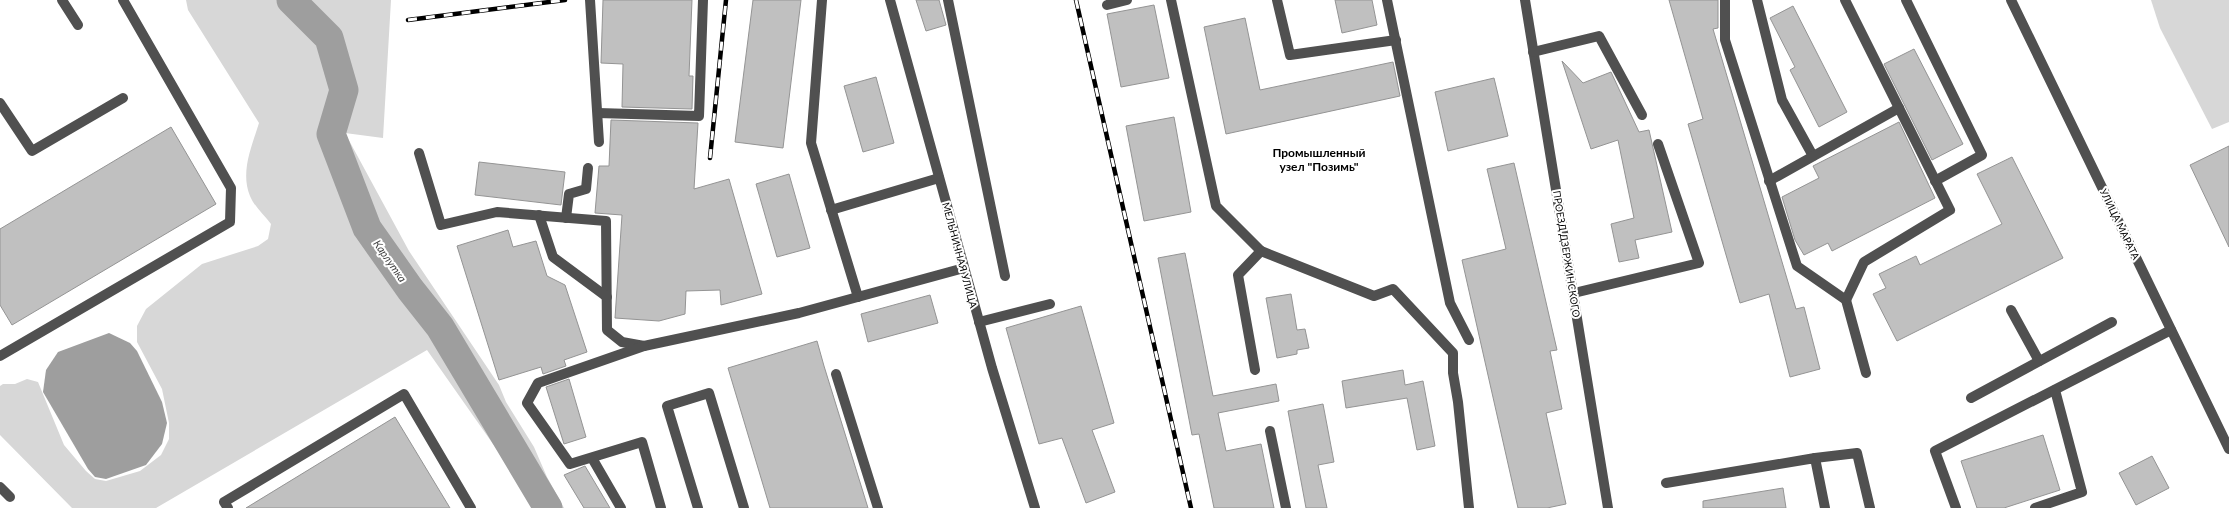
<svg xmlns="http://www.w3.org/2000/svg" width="2229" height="508" viewBox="0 0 2229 508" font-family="Lato,sans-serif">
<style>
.green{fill:#d7d7d7}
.water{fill:#9e9e9e}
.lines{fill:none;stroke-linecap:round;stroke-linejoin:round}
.river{stroke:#9e9e9e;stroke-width:29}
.building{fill:#c0c0c0;stroke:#949494}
.minor{stroke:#505050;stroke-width:10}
.rail-casing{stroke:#000;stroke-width:4.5}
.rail{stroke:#fff;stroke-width:3;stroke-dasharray:9;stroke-linecap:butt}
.labels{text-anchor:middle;stroke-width:4;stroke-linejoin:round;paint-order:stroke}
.street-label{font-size:10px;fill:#000;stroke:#fff}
.water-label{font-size:11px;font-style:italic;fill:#3f3f3f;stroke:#fff}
.quarter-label{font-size:12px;font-weight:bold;fill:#000;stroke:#fff}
</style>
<rect width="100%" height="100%" fill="#fff"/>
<!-- green -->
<g class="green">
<path d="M 186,0 L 391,0 L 383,138 L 345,133 L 409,251 L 499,385 L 506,402 L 534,447 L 547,477 L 564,508 L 538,508 L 427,350 L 156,508 L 72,508 L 0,435 L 0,386 L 3,384 L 15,384 L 27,379 L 38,382 L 64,445 L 86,471 L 95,479 L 106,481 L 140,471 L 161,455 L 169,439 L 169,423 L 162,389 L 137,342 L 137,326 L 146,309 L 202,264 L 258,246 L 268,239 L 271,224 C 264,215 254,206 250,196 C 240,172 252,146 259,123 L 188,10 Z"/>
<path d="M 2151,0 L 2229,0 L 2229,122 L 2212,129 L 2160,28 Z"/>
</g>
<!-- water -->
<path class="water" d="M 109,333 L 130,343 L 137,351 L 162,402 L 167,423 L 162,444 L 146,465 L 106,479 L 95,477 L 88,469 L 43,392 L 46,370 L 58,352 Z"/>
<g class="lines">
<!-- river -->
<path class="river" d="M 291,0 L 329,38 L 344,90 L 331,134 L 367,228 L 410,289 L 440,327 L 548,508"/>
</g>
<!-- building -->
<g class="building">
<path d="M 603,0 L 692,0 L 689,76 L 693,76 L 692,109 L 622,107 L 623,64 L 601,63 Z"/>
<path d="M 753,0 L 801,0 L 783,148 L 735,142 Z"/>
<path d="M 916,0 L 939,0 L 946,25 L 926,31 Z"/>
<path d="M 1335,0 L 1372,0 L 1377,25 L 1342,33 Z"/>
<path d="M 1669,0 L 1718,0 L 1718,28 L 1713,29 L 1796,309 L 1804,307 L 1820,369 L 1790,377 L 1769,294 L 1740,303 L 1688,124 L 1703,119 Z"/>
<path d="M 1154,5 L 1169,78 L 1121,87 L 1107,14 Z"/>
<path d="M 1793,6 L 1847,112 L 1819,127 L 1790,70 L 1795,67 L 1770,18 Z"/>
<path d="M 1245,18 L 1260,90 L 1393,62 L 1400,96 L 1226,134 L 1204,27 Z"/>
<path d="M 1914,49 L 1963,144 L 1932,160 L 1884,64 Z"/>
<path d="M 1562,61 L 1583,83 L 1611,72 L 1639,132 L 1649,130 L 1672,232 L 1635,240 L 1639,258 L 1619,262 L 1611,224 L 1634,218 L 1618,140 L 1591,149 Z"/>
<path d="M 876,77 L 894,143 L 863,152 L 844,86 Z"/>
<path d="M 1494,78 L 1508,136 L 1448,151 L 1435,92 Z"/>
<path d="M 1174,117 L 1191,212 L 1144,221 L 1126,126 Z"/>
<path d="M 611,120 L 698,123 L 694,189 L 729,179 L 762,294 L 721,305 L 720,290 L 686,291 L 685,314 L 659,321 L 615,318 L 622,215 L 595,213 L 599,166 L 609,166 Z"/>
<path d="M 1899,122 L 1935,198 L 1832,251 L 1828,243 L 1804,255 L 1795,240 L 1782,197 L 1819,178 L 1813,166 Z"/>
<path d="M 171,127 L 216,204 L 12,325 L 0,305 L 0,229 Z"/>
<path d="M 2229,146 L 2229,247 L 2190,165 Z"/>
<path d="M 2012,157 L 2063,258 L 1897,341 L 1873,294 L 1886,288 L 1879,274 L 1916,256 L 1920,265 L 2002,224 L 1977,174 Z"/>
<path d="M 479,162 L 565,172 L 561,205 L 475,195 Z"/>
<path d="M 1514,163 L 1557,350 L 1550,351 L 1562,409 L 1546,413 L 1566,504 L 1547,508 L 1518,508 L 1462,260 L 1506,249 L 1487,169 Z"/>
<path d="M 789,174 L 810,248 L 777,257 L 756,184 Z"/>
<path d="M 508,230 L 513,247 L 536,241 L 547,276 L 565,285 L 587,352 L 564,360 L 566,366 L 543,374 L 541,367 L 499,380 L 457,246 Z"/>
<path d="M 1185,253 L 1213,396 L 1276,384 L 1279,401 L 1218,413 L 1226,451 L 1261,444 L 1274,508 L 1214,508 L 1199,434 L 1192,435 L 1158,258 Z"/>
<path d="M 1291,294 L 1297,330 L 1305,329 L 1309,348 L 1297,350 L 1297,354 L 1277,358 L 1266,298 Z"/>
<path d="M 930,295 L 938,323 L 868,342 L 861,314 Z"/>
<path d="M 1081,306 L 1114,423 L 1092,430 L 1115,492 L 1086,503 L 1062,438 L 1039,444 L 1006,328 Z"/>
<path d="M 817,341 L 824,366 L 868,508 L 770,508 L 728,368 Z"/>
<path d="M 1403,370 L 1405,385 L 1423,381 L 1435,446 L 1417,450 L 1407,398 L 1346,408 L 1342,381 Z"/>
<path d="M 569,379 L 586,437 L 564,444 L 546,387 Z"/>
<path d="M 1323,404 L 1334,462 L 1318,465 L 1327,508 L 1306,508 L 1288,411 Z"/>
<path d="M 395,417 L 450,508 L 246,508 Z"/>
<path d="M 2043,435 L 2060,490 L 2004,508 L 1977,508 L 1961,461 Z"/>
<path d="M 2152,456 L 2169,488 L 2136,505 L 2119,473 Z"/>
<path d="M 585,466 L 610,508 L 584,508 L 564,475 Z"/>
<path d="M 1783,488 L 1786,508 L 1703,508 L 1703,501 Z"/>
</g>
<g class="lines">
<!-- minor -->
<g class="minor">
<path d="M 62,0 L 78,25"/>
<path d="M 590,0 L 599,142"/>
<path d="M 822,0 L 811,143 L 858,297"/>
<path d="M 890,0 L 992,368 L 1035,508"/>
<path d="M 948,0 L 1005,276"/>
<path d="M 1171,0 L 1216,206 L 1261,251"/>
<path d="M 1277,0 L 1290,55 L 1396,40"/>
<path d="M 1387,0 L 1450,303 L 1469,340"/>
<path d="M 1525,0 L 1608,508"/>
<path d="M 1725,0 L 1725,40 L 1797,266 L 1846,300 L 1866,373"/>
<path d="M 1757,0 L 1782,100 L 1813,156"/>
<path d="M 1845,0 L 1950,210 L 1864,262 L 1846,300"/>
<path d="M 1906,0 L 1982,155 L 1935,181"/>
<path d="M 2011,0 L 2229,449"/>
<path d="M 1107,5 L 1127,0"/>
<path d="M 1533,52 L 1599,36 L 1642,115"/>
<path d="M 0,103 L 32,151 L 123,98"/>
<path d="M 598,113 L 699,116 L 703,0"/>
<path d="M 419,153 L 441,225 L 497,212 L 606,221 L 607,330 L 622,342 L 644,346 L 799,313 L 964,268"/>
<path d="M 1769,181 L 1899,108"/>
<path d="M 831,210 L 939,178"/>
<path d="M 539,215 L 553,257 L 607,297"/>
<path d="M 566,218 L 569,194 L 586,189 L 588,168"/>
<path d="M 1574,293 L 1699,263 L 1658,144"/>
<path d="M 2011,310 L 2039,361"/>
<path d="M 979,322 L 1050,304"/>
<path d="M 644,346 L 538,383 L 527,403 L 570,464 L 642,442 L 661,508"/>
<path d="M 0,356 L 230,222 L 231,188 L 123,0"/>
<path d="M 1255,370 L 1238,275 L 1261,251 L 1374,296 L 1393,289 L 1453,353 L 1453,373 L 1458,402 L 1469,508"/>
<path d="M 836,374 L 878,508"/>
<path d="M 1971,398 L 2112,322"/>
<path d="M 1270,431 L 1286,508"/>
<path d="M 592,458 L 621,508"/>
<path d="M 1815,458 L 1857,453 L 1870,508"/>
<path d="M 1666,483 L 1815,458 L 1825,508"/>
<path d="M 0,487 L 10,497"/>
<path d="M 228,508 L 224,502 L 404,394 L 471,508"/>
<path d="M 698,508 L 667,406 L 709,393 L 744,508"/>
<path d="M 1956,508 L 1935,451 L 2171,330"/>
<path d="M 2035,508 L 2082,492 L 2055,390"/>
</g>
<!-- rail casing -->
<g class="rail-casing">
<g id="rail">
<path d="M 1076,0 L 1191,508"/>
<path d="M 408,20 L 565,0"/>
<path d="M 710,158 L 726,0"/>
</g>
</g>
<!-- rail -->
<use href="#rail" class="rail"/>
</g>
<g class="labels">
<!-- street labels -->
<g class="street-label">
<text transform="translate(2120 224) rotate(64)" y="4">УЛИЦА МАРАТА</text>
<text transform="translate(1567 254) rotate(81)" y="4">ПРОЕЗД ДЗЕРЖИНСКОГО</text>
<text transform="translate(960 255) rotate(75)" y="4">МЕЛЬНИЧНАЯ УЛИЦА</text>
</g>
<!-- water labels -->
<g class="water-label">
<text transform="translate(390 261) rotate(55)" y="4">Карлутка</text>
</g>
<!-- quarter labels -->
<g class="quarter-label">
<text x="1319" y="157">Промышленный<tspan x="1319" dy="14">узел "Позимь"</tspan></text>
</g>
</g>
</svg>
